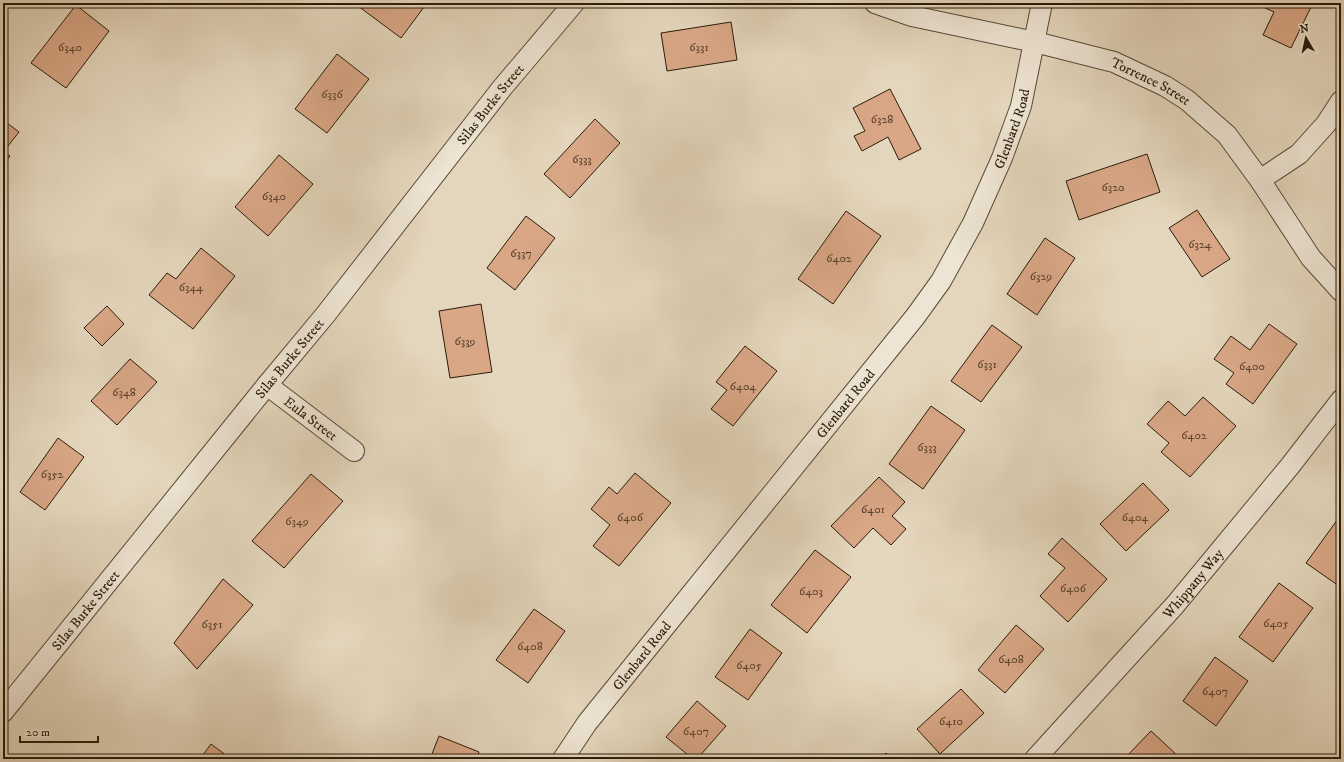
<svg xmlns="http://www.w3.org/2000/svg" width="1344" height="762" viewBox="0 0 1344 762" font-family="'IM FELL DW Pica',serif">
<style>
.building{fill:#d9a786;stroke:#2a1c0a}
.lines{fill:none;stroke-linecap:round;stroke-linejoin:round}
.street-casing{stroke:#584a36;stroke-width:22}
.street{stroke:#ede4d3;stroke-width:20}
.labels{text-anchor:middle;stroke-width:3.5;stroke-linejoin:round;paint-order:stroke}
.number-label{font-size:12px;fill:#563f29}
.street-label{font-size:14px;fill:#2a1c0a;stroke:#ede4d3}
</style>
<rect width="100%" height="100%" fill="#e4d6bc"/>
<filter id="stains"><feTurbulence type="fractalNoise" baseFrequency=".005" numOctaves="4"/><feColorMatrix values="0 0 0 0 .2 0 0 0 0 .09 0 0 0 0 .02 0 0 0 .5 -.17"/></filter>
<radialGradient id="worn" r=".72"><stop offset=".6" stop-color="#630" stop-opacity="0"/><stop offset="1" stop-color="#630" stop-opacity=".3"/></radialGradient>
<!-- building -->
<g class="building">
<path d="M 354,3 L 427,3 L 401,38 Z"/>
<path d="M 1264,3 L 1313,3 L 1291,48 L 1263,35 L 1274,12 L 1263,7 Z"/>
<path d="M 76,5 L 109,31 L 66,88 L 31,63 Z"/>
<path d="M 731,22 L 737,60 L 667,71 L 661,33 Z"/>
<path d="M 337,54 L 369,79 L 327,133 L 295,109 Z"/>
<path d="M 890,89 L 921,149 L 899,160 L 888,137 L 862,151 L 854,136 L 865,131 L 853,108 Z"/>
<path d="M 595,119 L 620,143 L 570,198 L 544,174 Z"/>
<path d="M 3,120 L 19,132 L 4,151 L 10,156 L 3,165 Z"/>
<path d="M 1147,154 L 1160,192 L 1079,220 L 1066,181 Z"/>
<path d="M 279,155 L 313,184 L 268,236 L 235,207 Z"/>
<path d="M 1197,210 L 1230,259 L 1202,277 L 1169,228 Z"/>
<path d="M 846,211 L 881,236 L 833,304 L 798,279 Z"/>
<path d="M 526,216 L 555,238 L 515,290 L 487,268 Z"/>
<path d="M 1045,238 L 1075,258 L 1037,315 L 1007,294 Z"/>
<path d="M 201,248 L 235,276 L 193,329 L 149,295 L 167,273 L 176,279 Z"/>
<path d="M 481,304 L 492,372 L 450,378 L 439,311 Z"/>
<path d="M 107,306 L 124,324 L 102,346 L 84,328 Z"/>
<path d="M 1269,324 L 1297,344 L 1253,404 L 1226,384 L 1234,373 L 1214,359 L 1231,336 L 1250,350 Z"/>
<path d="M 992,325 L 1022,347 L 981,402 L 951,381 Z"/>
<path d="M 745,346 L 777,371 L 733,426 L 711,409 L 727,390 L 716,382 Z"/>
<path d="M 130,359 L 157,382 L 117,425 L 91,401 Z"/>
<path d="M 1203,397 L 1236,426 L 1190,477 L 1161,452 L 1169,443 L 1147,424 L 1168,401 L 1185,416 Z"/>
<path d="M 931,406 L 965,430 L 923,489 L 889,464 Z"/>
<path d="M 58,438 L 84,457 L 45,510 L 20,492 Z"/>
<path d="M 635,473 L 671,503 L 619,566 L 593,546 L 610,525 L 591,509 L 609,487 L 617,494 Z"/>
<path d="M 311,474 L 343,501 L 284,568 L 252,541 Z"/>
<path d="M 879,477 L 905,502 L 892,516 L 906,529 L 891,545 L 873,528 L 854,548 L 831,526 Z"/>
<path d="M 1143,483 L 1169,510 L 1126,551 L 1100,524 Z"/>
<path d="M 1338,519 L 1341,521 L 1341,583 L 1339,586 L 1306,563 Z"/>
<path d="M 1062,538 L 1107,579 L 1068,622 L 1040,596 L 1065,568 L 1048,554 Z"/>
<path d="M 815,550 L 851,577 L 807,633 L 771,605 Z"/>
<path d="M 223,579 L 253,605 L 197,669 L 174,643 Z"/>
<path d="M 1279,583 L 1313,608 L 1273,662 L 1239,637 Z"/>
<path d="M 534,609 L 565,631 L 528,683 L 496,660 Z"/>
<path d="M 1016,625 L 1044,649 L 1005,693 L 978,670 Z"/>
<path d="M 750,629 L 782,653 L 748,700 L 715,677 Z"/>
<path d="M 1215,657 L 1248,681 L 1216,726 L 1183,701 Z"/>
<path d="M 961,689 L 984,713 L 940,754 L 917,729 Z"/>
<path d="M 697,701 L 726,726 L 697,759 L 693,759 L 666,737 Z"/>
<path d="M 1151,731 L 1179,757 L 1177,759 L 1124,759 Z"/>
<path d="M 439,736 L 479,752 L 476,759 L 430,759 Z"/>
<path d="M 211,744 L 231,759 L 200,759 Z"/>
<path d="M 886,753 L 892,759 L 880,759 Z"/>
</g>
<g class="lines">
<!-- street casing -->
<g class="street-casing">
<g id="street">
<path id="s1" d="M 875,3 L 912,16 L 1035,42 L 1114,62 L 1165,86 L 1187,100 L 1227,135 L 1260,180 L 1311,258 L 1341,291"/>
<path d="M 1260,180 L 1299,154 L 1326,124 L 1341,101"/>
<path id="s2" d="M 267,385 L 354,451"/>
<path id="s3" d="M 3,712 L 267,385 L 326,314 L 502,88 L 574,3"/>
<path id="s4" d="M 563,759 L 587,723 L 915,317 L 941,281 L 973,223 L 1002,158 L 1021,106 L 1042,3"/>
<path id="s5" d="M 1035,759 L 1175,605 L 1290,466 L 1341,400"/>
</g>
</g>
<!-- street -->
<use href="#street" class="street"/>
</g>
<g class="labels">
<!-- number labels -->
<g class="number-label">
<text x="70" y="51">6340</text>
<text x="699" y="51">6331</text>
<text x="332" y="98">6336</text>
<text x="882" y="123">6328</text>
<text x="582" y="163">6333</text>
<text x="1113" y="191">6320</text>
<text x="274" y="200">6340</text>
<text x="1200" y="248">6324</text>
<text x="521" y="257">6337</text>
<text x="839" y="262">6402</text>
<text x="1041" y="280">6329</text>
<text x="191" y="291">6344</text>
<text x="465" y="345">6339</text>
<text x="987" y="368">6331</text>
<text x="1252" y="370">6400</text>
<text x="743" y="390">6404</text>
<text x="124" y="396">6348</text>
<text x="1194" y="439">6402</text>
<text x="927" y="451">6333</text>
<text x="52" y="478">6352</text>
<text x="873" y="513">6401</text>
<text x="630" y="521">6406</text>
<text x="1135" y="521">6404</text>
<text x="297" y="525">6349</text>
<text x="1073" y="592">6406</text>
<text x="811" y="595">6403</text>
<text x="1276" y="627">6405</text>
<text x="212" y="628">6351</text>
<text x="530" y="650">6408</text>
<text x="1011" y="663">6408</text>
<text x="749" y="669">6405</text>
<text x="1215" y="695">6407</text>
<text x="951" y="725">6410</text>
<text x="696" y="735">6407</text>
</g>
<!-- street labels -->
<g class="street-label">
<text dy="5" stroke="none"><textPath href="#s1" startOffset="288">Torrence Street</textPath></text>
<text dy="5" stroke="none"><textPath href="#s3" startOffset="779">Silas Burke Street</textPath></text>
<text dy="5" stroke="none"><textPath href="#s4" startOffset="778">Glenbard Road</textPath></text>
<text dy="5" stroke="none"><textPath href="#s3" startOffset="455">Silas Burke Street</textPath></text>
<text dy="5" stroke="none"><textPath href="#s4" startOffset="454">Glenbard Road</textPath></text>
<text dy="5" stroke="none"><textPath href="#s2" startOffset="55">Eula Street</textPath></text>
<text dy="5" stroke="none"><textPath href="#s5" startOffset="236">Whippany Way</textPath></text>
<text dy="5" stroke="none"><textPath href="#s3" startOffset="131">Silas Burke Street</textPath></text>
<text dy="5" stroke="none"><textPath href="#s4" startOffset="130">Glenbard Road</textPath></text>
</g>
</g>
<!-- margin -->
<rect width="1344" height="762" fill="none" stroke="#e4d6bc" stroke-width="16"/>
<rect x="4" y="4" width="1336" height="754" fill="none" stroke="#2a1c0a" stroke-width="2"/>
<rect x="8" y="8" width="1328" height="746" fill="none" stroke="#2a1c0a"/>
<!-- north arrow -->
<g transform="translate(1306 38) rotate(351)" stroke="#ede4d3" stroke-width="3" paint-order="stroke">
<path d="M0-3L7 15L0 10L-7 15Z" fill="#2a1c0a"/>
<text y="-6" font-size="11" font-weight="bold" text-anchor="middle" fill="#2a1c0a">N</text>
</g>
<!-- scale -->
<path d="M20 736v6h78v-6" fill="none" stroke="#2a1c0a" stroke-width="2"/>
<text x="26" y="736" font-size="12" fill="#2a1c0a" stroke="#ede4d3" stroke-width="3" paint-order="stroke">20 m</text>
<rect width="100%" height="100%" filter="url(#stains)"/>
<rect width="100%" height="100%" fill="url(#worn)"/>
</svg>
